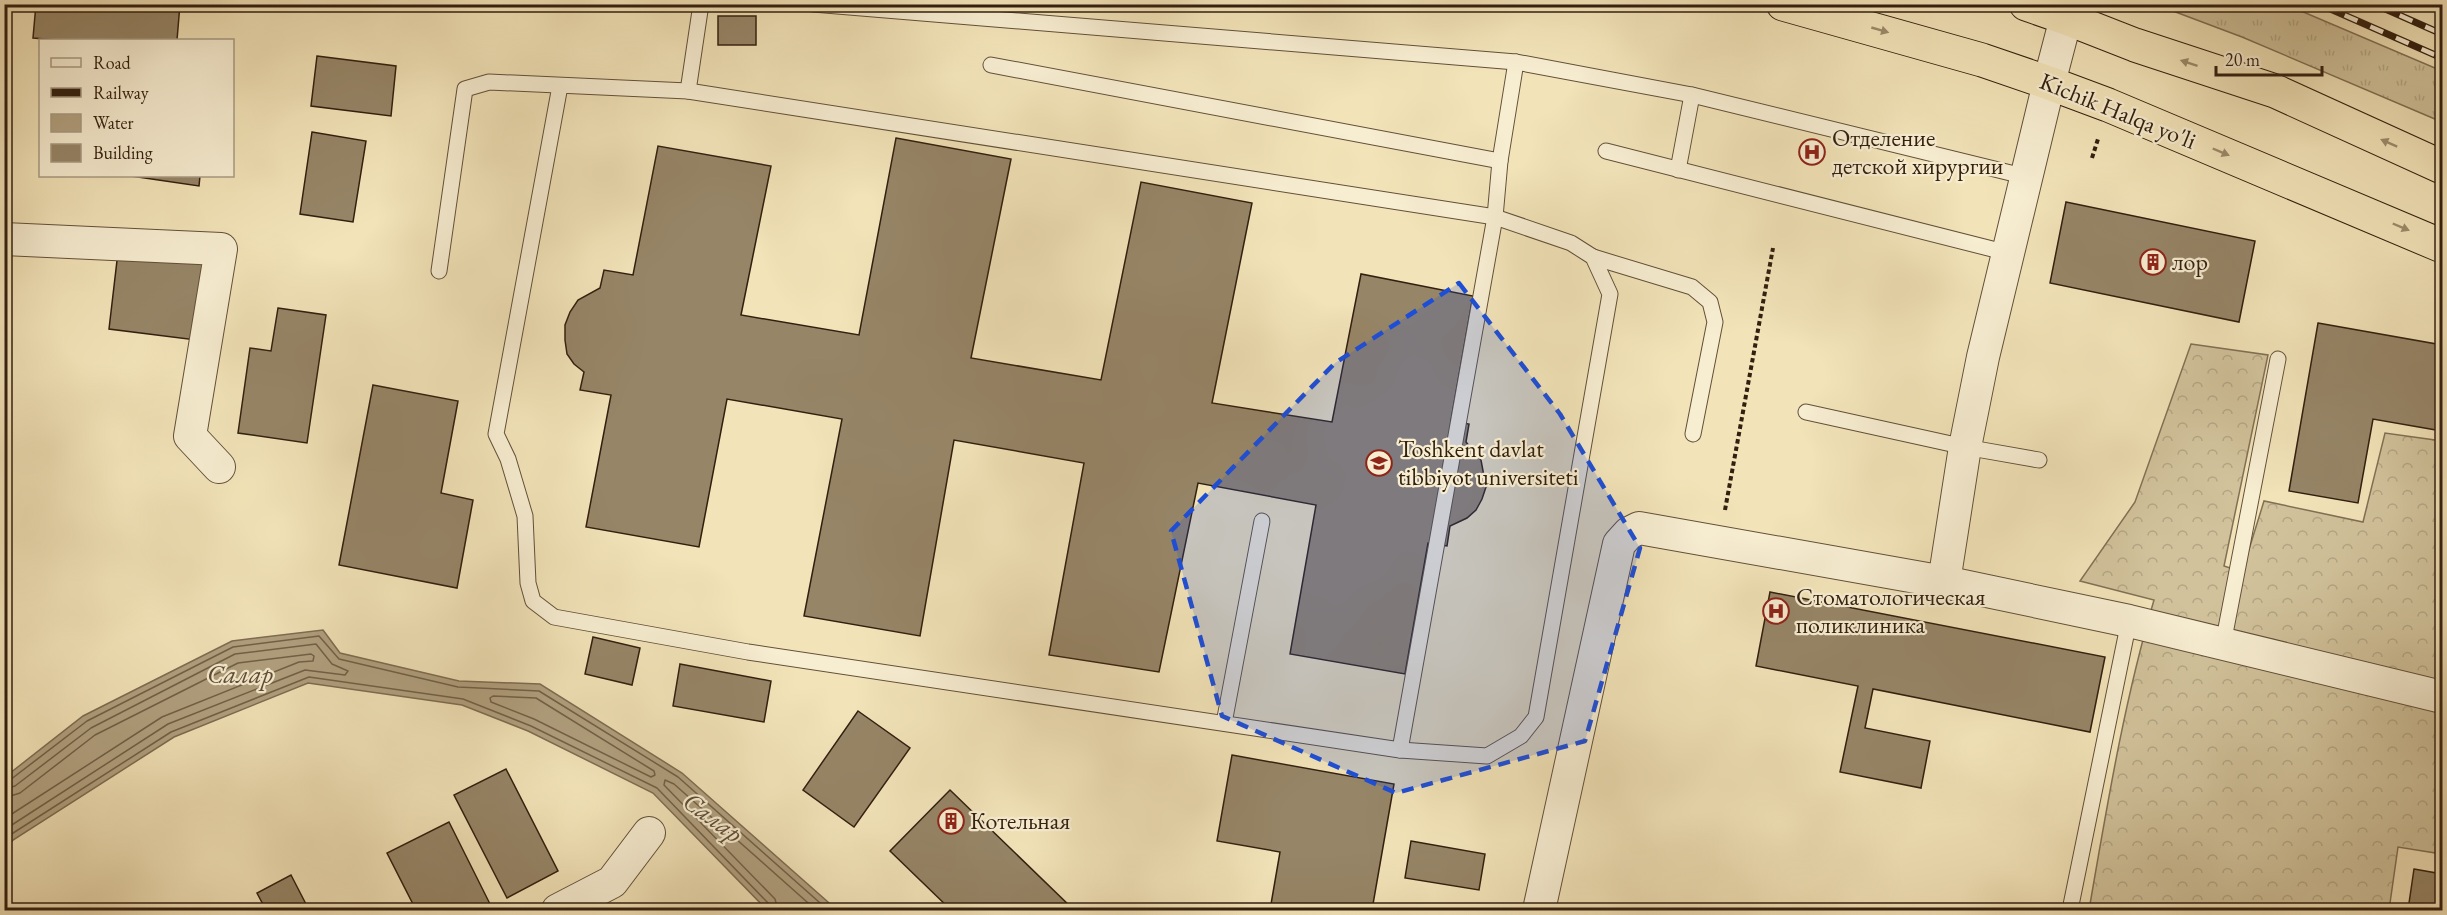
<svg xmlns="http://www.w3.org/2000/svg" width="2447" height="915" viewBox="0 0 2447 915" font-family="'EB Garamond',serif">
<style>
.grass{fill:url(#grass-tufts);stroke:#827055;stroke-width:1.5}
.forest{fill:url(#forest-crowns);stroke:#827055;stroke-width:1.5}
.water{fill:#b1a07f;stroke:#7e6c52;stroke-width:1.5}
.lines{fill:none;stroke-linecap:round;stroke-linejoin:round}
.shore{stroke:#726047;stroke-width:1.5}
.building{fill:#968567;stroke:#321f0f;stroke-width:1.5}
.service-casing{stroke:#625039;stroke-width:17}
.minor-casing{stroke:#625039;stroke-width:34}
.trunk-casing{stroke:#321f0f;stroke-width:35}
.path{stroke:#321f0f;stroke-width:4;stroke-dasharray:4.5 3;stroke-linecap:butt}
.service{stroke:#f7edd1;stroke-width:15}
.minor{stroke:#f7edd1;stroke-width:32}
.trunk{stroke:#f2e3b8;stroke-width:33}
.rail-casing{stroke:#321f0f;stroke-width:7}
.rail{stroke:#f7edd1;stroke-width:4.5;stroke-dasharray:14;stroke-linecap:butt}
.oneway{fill:#9c8b6c}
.marked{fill:#1d4ed8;fill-opacity:0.2;stroke:#1d4ed8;stroke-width:4.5;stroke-dasharray:12 8;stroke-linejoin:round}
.labels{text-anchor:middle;stroke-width:4.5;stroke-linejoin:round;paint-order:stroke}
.street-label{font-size:24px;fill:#321f0f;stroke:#f7edd1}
.poi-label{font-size:24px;fill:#321f0f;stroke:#f7edd1;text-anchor:start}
.water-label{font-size:26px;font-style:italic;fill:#5e4c36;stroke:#f7edd1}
</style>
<defs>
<pattern id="grass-tufts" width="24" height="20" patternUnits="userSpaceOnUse" patternTransform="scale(1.5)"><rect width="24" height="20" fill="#d1c29b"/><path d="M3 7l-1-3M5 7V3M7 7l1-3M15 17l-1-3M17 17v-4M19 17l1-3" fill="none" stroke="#b4a684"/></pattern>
<pattern id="forest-crowns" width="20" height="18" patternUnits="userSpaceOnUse" patternTransform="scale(1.5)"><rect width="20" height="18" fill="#d1c29b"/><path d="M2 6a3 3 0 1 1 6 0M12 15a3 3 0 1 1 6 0" fill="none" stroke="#b4a684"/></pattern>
</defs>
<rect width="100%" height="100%" fill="#f2e3b8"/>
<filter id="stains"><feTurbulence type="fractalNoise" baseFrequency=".00333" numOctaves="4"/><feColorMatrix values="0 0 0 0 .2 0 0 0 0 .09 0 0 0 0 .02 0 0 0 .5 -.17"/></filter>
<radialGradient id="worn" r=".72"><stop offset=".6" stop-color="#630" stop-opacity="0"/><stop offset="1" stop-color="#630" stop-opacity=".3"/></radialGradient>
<!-- grass -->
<path class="grass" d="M 2157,5 L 2287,5 L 2442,71 L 2442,122 L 2242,37 Z"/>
<!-- forest -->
<path class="forest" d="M 2191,344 L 2268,355 L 2224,566 L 2242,572 L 2264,501 L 2363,522 L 2385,433 L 2442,441 L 2442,854 L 2398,847 L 2389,910 L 2089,910 C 2107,806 2124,702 2154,600 L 2080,581 L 2135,502 Z"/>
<!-- water -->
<path class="water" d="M 323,630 L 340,653 L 459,681 L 540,684 L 682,773 L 837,910 L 767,910 L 653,793 L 528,731 L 462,705 L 308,683 L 174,737 L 13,840 L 5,850 L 5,777 L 83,716 L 232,641 Z"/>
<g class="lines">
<!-- shore -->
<g class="shore">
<path d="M 493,696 L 536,698 L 654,771 L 655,775 L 651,777 L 534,719 L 491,702 L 490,698 Z"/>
<path d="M 4,781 L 10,780 L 87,721 L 233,647 L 319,636 L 339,659 L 458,687 L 539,691 L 678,777 L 828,910"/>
<path d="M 4,789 L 15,786 L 91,728 L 235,654 L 316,644 L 332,664 L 348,671 L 345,675 L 305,670 L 168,724 L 4,830"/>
<path d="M 4,798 L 20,793 L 95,735 L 238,663 L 311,654 L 314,656 L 313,661 L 299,662 L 162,717 L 4,819"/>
<path d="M 4,841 L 10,835 L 171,732 L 309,677 L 463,699 L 531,726 L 657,788 L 769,904 L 771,910"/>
<path d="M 778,910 L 775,899 L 664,785 L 665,780 L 674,784 L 816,910"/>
</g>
</g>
<!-- building -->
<g class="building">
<path d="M 36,4 L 180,4 L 177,40 L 58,40 L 33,38 Z"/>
<rect x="718" y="16" width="38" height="29"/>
<path d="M 317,56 L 396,66 L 391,116 L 311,106 Z"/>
<path d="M 312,132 L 366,141 L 353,222 L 300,214 Z"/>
<path d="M 896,138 L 1011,159 L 971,358 L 1101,380 L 1141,182 L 1252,203 L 1212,403 L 1332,422 L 1361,274 L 1473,296 L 1451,421 L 1469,424 L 1466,442 L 1481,460 L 1486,487 L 1482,499 L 1476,510 L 1467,518 L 1450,526 L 1447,546 L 1428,543 L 1405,674 L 1290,654 L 1316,505 L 1198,483 L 1159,672 L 1049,655 L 1084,463 L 954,440 L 920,636 L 804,616 L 842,419 L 727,399 L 699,547 L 586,527 L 611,395 L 580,390 L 584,372 L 574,364 L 567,354 L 565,340 L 565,325 L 570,312 L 578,300 L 600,288 L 604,270 L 633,275 L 658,146 L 771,166 L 741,315 L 859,335 Z"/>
<path d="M 131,176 L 200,176 L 199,186 Z"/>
<path d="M 2066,202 L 2255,241 L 2239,322 L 2050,283 Z"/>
<path d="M 118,252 L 205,263 L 196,340 L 109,329 Z"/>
<path d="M 278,308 L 326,315 L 307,443 L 238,433 L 250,348 L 271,351 Z"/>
<path d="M 2318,323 L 2442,345 L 2442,431 L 2373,419 L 2358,503 L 2289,491 Z"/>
<path d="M 373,385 L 458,401 L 441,493 L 473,500 L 457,588 L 339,565 Z"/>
<path d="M 1770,592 L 2105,657 L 2090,732 L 1873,689 L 1865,728 L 1930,741 L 1921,788 L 1840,772 L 1858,686 L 1756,666 Z"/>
<path d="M 593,637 L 640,648 L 632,685 L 585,674 Z"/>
<path d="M 680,664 L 771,681 L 764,722 L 673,706 Z"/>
<path d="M 858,711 L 910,748 L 854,827 L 803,790 Z"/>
<path d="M 1232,755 L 1394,784 L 1372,910 L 1270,910 L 1280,852 L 1217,841 Z"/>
<path d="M 506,769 L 558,871 L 507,898 L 454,795 Z"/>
<path d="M 950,790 L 1074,910 L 951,910 L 890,851 Z"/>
<path d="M 449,822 L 492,908 L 487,910 L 416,910 L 387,853 Z"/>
<path d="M 1411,841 L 1485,854 L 1479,890 L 1405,878 Z"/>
<path d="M 2414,869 L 2442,874 L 2442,910 L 2408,910 Z"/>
<path d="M 291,875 L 309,910 L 266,910 L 257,893 Z"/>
</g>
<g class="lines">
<!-- service casing -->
<g class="service-casing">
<g id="service">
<path d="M 813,4 L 1516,62 L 1692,95 L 2027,177"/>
<path d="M 991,65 L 1500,161"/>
<path d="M 688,91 L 701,4"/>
<path d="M 1606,151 L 2008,253"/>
<path d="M 1678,170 L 1692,95"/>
<path d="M 1593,257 L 1692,287 L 1710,302 L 1715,322 L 1693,434"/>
<path d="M 439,271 L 465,89 L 489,82 L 688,91 L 1495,217 L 1571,243 L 1593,257 L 1610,294 L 1536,717 L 1521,736 L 1487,756 L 1400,750 L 748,652 L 554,617 L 533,601 L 528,583 L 525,516 L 508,459 L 496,434 L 560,86"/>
<path d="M 1806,412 L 1965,447 L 2039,460"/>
<path d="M 2223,644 L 2278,359"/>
<path d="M 1224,723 L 1262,521"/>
<path d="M 1400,750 L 1495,217 L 1500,161 L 1516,62"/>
<path d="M 2070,910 L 2129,621"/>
</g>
</g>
<!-- minor casing -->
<g class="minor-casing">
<g id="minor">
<path d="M 4,239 L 221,249 L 190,436 L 219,467"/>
<path d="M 1944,582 L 1965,447 L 1983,357 L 2049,83 L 2066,18"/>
<path d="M 558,910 L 612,882 L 649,833"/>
<path d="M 1539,910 L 1619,544 L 1629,533 L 1639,528 L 1944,582 L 2129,621 L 2442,697"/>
</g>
</g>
<!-- trunk casing -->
<g class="trunk-casing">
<g id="trunk">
<path d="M 1783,4 L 1982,60 L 2049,83 L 2108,105 L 2442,246"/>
<path d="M 2026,4 L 2066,18 L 2135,45 L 2275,91 L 2442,167"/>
</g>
</g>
<!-- path -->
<g class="path">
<path d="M 2092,158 L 2098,139"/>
<path d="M 1725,510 L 1773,248"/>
</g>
<!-- service -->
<use href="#service" class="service"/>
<!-- minor -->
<use href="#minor" class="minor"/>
<!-- trunk -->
<use href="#trunk" class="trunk"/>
<!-- rail casing -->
<g class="rail-casing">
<g id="rail">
<path d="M 2319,4 L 2442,58"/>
<path d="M 2374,4 L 2442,34"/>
</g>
</g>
<!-- rail -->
<use href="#rail" class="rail"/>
</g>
<!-- one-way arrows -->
<defs><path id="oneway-solid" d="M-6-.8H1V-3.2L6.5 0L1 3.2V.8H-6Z" transform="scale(1.5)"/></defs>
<g class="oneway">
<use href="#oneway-solid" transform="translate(1880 30) rotate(16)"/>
<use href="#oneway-solid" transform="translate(2189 63) rotate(-162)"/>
<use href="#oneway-solid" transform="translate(2389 143) rotate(-156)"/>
<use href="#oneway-solid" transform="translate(2221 152) rotate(23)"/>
<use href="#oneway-solid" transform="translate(2401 227) rotate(23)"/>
</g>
<!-- marked area -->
<path class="marked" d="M 1459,283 L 1560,414 L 1640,548 L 1585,741 L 1396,793 L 1222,716 L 1171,531 L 1335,363 Z"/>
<!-- icons -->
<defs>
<g id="hospital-ring" transform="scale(1.35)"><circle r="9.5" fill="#f7edd1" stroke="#8f2418" stroke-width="1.5"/><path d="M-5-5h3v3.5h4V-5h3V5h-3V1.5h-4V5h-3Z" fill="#8f2418"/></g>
<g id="building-ring" transform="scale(1.35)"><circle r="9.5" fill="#f7edd1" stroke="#8f2418" stroke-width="1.5"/><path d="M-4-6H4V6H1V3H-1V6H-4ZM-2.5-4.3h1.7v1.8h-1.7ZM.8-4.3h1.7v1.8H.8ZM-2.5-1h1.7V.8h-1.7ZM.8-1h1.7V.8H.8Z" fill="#8f2418"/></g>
<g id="university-ring" transform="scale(1.35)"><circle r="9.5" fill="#f7edd1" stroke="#8f2418" stroke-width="1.5"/><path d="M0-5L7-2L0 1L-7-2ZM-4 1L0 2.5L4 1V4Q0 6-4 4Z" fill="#8f2418"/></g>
</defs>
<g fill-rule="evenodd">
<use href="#hospital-ring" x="1812" y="152"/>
<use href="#building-ring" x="2153" y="262"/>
<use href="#university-ring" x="1379" y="463"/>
<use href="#hospital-ring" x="1776" y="611"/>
<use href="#building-ring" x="951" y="821"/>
</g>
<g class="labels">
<!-- street labels -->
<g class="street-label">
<text transform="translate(2118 111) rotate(22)" y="8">Kichik Halqa yo'li</text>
</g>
<!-- poi labels -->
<g class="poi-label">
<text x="1832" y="146">Отделение<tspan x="1832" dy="28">детской хирургии</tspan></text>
<text x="2172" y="270">лор</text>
<text x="1398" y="457">Toshkent davlat<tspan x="1398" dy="28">tibbiyot universiteti</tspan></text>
<text x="1796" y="605">Стоматологическая<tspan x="1796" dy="28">поликлиника</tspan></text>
<text x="970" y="829">Котельная</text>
</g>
<!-- water labels -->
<g class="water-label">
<text x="240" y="683">Салар</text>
<text transform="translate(713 817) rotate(36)" y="9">Салар</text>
</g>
</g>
<!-- margin -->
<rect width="2447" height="915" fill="none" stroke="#f2e3b8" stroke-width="24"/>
<rect x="6" y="6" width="2435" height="903" fill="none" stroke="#321f0f" stroke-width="3"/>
<rect x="12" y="12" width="2423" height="891" fill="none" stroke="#321f0f" stroke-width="1.5"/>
<!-- legend -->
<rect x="39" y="39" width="195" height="138" fill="#f7edd1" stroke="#a89b83" stroke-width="1.5"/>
<rect x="51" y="58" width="30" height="9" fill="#f7edd1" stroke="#a89b83" stroke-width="1.5"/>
<text x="93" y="69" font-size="18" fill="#321f0f">Road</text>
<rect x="51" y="88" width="30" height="9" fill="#321f0f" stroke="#a89b83" stroke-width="1.5"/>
<text x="93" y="99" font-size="18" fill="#321f0f">Railway</text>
<rect x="51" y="114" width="30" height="18" fill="#b1a07f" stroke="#a89b83" stroke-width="1.5"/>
<text x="93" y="129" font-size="18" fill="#321f0f">Water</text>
<rect x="51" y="144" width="30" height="18" fill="#968567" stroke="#a89b83" stroke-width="1.5"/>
<text x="93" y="159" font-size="18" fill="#321f0f">Building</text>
<!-- scale -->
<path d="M2216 66v9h106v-9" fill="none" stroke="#321f0f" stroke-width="3"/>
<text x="2225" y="66" font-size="18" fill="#321f0f" stroke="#f7edd1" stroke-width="4.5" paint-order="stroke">20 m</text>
<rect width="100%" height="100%" filter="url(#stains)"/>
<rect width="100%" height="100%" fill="url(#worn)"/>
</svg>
